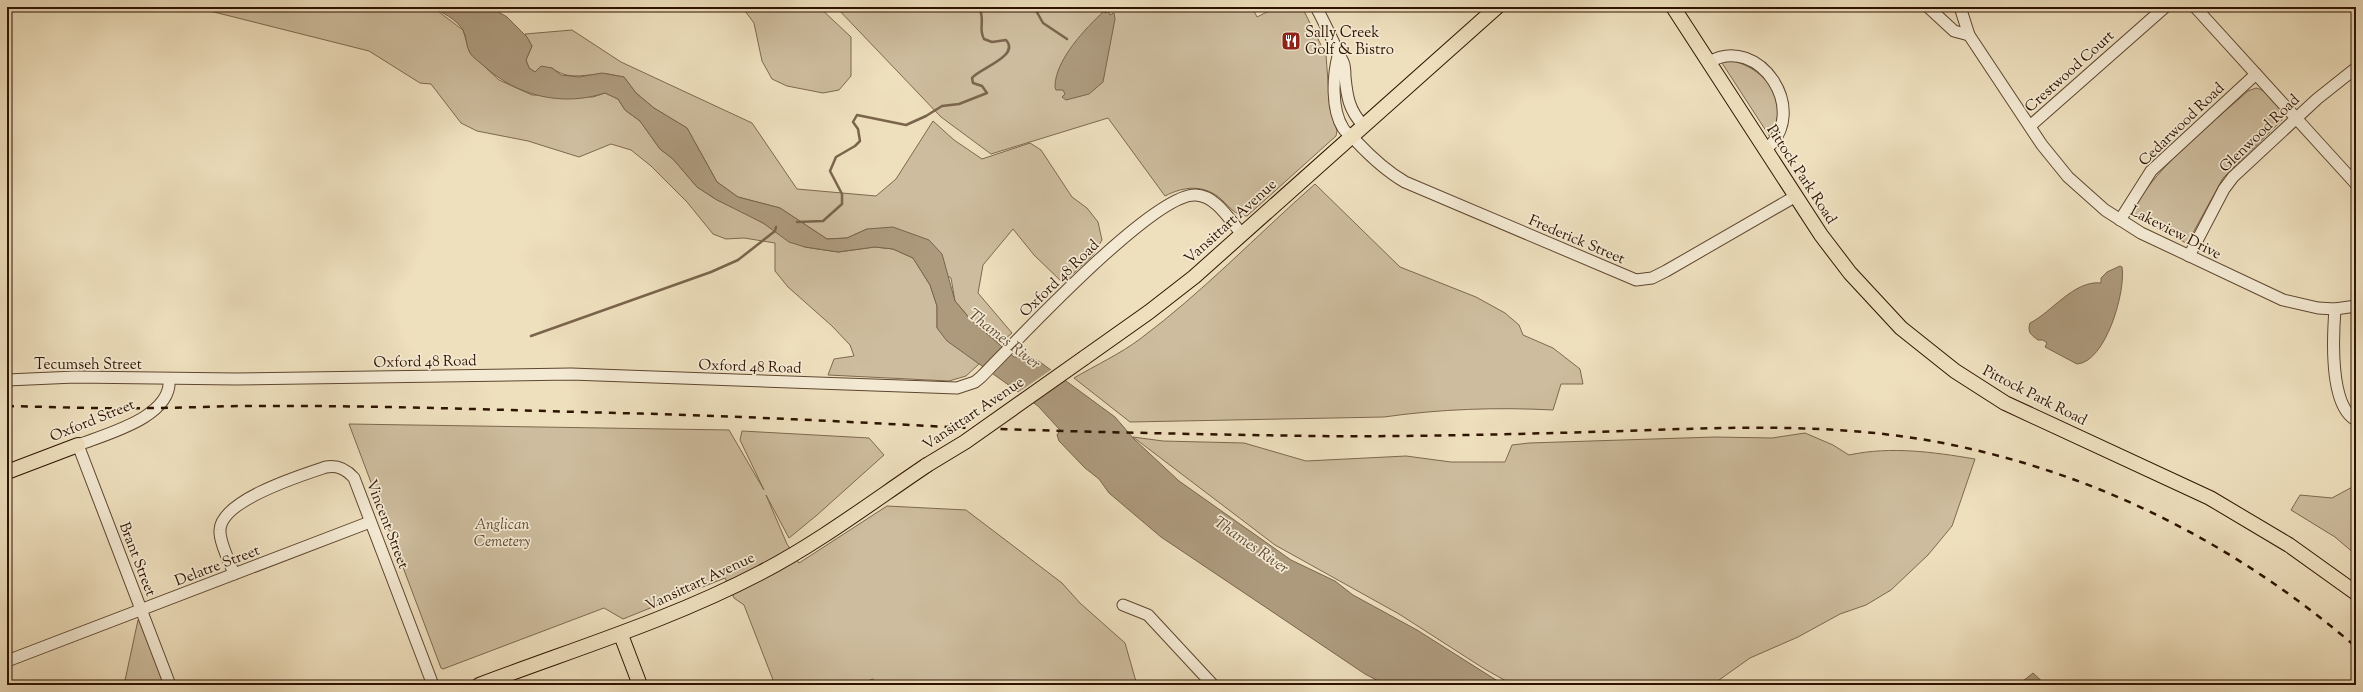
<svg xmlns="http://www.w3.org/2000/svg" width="2363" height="692" viewBox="0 0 2363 692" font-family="'Sorts Mill Goudy',serif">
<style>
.green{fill:#cdbc9d;stroke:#7e684e}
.water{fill:#ad9a7d;stroke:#7a644b}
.pier{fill:#eedfbd}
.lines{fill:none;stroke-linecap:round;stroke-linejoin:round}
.stream{stroke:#7a644b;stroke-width:2.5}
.minor-casing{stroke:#5e462f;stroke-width:13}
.major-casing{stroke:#2e1300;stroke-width:16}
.minor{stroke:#f4ead4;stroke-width:11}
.major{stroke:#eedfbd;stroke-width:14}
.rail{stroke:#2e1300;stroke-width:2.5;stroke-dasharray:7 7;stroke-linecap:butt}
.major-bridge-casing{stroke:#2e1300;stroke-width:16;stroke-linecap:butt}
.major-bridge{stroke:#eedfbd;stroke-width:14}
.labels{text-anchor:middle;stroke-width:3.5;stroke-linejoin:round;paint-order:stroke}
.poi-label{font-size:15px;fill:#2e1300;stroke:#f4ead4;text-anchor:start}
.street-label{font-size:15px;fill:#2e1300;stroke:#f4ead4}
.park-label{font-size:15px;font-style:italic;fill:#5e462f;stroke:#f4ead4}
.water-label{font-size:16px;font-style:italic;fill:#614932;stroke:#f4ead4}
</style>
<rect width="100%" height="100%" fill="#eedfbd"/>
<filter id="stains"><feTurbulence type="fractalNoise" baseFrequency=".005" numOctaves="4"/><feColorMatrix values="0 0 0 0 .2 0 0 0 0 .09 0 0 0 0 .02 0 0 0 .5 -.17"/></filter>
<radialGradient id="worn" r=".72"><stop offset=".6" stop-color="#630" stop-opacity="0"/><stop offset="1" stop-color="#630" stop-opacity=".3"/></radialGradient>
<!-- green -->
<g class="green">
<path d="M 194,7 L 435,9 L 463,30 L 470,53 L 499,80 L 532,95 L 593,97 L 605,93 L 618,99 L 625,110 L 640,121 L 660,149 L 673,159 L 697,187 L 717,200 L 740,210 L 805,247 L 838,252 L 875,247 L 893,249 L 913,258 L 930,285 L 937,306 L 937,328 L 979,364 L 966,376 L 949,381 L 828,375 L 834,359 L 854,356 L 850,345 L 832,326 L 788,287 L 775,271 L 775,243 L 744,238 L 726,239 L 713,234 L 687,202 L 651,166 L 631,150 L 611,144 L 579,157 L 528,141 L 477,131 L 461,123 L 431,84 L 420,83 L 369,51 Z"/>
<path d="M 742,7 L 819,7 L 851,37 L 851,76 L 839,90 L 823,93 L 787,86 L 772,79 L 762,61 L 754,23 Z"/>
<path d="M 836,7 L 1252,7 L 1257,17 L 1277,7 L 1302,7 L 1326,55 L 1330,109 L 1337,131 L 1336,136 L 1247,216 C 1234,215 1231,208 1222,200 C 1205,184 1184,186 1165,196 L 1108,118 L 991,154 L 941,117 Z"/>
<path d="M 572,30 L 621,62 L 752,123 L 797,189 L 876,196 L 896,179 L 933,121 L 954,140 L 982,159 L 1030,143 L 1041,150 L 1072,197 L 1087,208 L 1098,222 L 1102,240 L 1093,255 L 1063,283 L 1034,255 L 1013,229 L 983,265 L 978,293 L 1012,333 L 999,344 L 971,320 L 955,301 L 951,278 L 867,229 L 847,238 L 827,239 L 780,208 L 738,197 L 717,182 L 687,128 L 654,108 L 636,93 L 624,77 C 616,76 608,73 601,74 C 582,75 568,80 552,68 L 535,72 L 529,68 L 526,60 L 532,46 L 525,34 Z"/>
<path d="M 1729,60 C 1767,68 1791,102 1770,137 L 1722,63 Z"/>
<path d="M 2256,88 C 2267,90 2284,109 2282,120 L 2223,178 L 2188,242 L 2186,243 L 2133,215 C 2140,180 2219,117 2248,91 Z"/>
<path d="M 1315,184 L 1400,267 L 1476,297 L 1505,313 L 1519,325 L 1523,335 L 1553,348 L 1580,369 L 1583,384 L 1561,384 L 1553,410 C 1497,407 1440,409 1384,417 L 1130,422 L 1074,378 C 1096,365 1120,354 1140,339 C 1203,292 1256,236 1315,184 Z"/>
<path d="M 349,424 L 729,430 L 764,490 L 740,440 L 742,431 L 869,438 L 884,455 L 817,515 L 789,538 L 766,495 L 787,544 L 799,563 L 887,506 L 966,510 L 1062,583 L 1080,603 L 1125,643 L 1137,685 L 879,685 L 873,679 L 856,685 L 775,685 L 744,605 L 734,598 L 725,578 L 623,619 L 604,608 L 443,669 L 441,668 Z"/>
<path d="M 1805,433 L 1833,445 L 1849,455 C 1891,446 1933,452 1975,459 L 1952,526 L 1928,555 L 1891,590 L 1866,605 L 1840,614 L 1798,637 L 1750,658 L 1712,685 L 1513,685 L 1483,668 L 1399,614 L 1275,545 L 1133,437 L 1163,441 L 1244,443 L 1306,461 L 1406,456 L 1451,462 L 1505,462 L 1512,445 L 1529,443 L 1715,437 L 1772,438 Z"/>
<path d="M 2356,485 L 2356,555 L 2335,537 L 2291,510 L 2300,495 L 2332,498 Z"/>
<path d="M 138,620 L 140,622 L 165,685 L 124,685 Z"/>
</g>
<!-- water -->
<g class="water">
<path d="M 431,7 L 490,7 L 507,17 L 527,37 L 532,46 L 526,60 L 529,68 L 535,72 L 541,66 L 552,68 L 561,75 L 579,77 L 602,73 L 624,77 L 636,93 L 654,108 L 687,128 L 717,182 L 738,197 L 780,208 L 827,239 L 847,238 L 867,229 L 893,227 L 929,240 L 942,254 L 955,301 L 971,320 L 1014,357 L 1032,358 L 1040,362 L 1115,417 L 1134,439 L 1179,481 L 1291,560 L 1335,581 L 1353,595 L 1417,630 L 1504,685 L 1386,685 L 1365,674 L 1161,537 L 1109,493 L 1099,479 L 1085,468 L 1059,441 L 1057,435 L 1060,430 L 1038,406 L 947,341 L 937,328 L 937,306 L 930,285 L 913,258 L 893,249 L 875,247 L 838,252 L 805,247 L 789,242 L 763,223 L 717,200 L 697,187 L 673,159 L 660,149 L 640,121 L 625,110 L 618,99 L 605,93 C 562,107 517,96 484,66 C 480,62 473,58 470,53 C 466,47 467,37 463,30 C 457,20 441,11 431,7 Z"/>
<path d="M 1104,11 L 1105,13 L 1108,11 L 1110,15 L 1114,13 L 1115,19 L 1103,82 L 1089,94 L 1066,100 L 1062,97 L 1065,94 L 1063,90 L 1056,90 L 1055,87 C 1055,60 1085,29 1104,11 Z"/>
<path d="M 2120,266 L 2122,267 C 2126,291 2106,362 2077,364 L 2045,347 L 2047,343 L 2043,340 L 2038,340 C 2031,335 2027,332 2030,323 C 2052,312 2074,280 2101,283 L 2101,278 L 2107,272 Z"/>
<path d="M 2033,673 L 2046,685 L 2018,685 Z"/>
</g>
<!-- pier -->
<path class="pier" d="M 1052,369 L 1066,380 L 1032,404 L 1016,394 Z"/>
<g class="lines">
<!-- stream -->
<g class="stream">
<path d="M 1034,7 L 1043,23 L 1067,39"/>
<path d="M 797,222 L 823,221 L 842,204 L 842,194 L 830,171 L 836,157 L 855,146 L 860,141 L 858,129 L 853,122 L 857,115 L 906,125 L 926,116 L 942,106 L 959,104 L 987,93 L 982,86 L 973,83 L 972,78 C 978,69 1021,56 1006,40 L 992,42 L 984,39 C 978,28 985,22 980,10 L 981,7"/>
<path d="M 531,336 L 711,272 L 738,260 L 775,231 L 776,227"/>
</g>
<!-- minor casing -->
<g class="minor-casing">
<g id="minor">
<path d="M 1316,7 C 1326,25 1334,44 1343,62 C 1345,66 1345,73 1345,77 C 1347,97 1349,110 1363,125"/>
<path d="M 1928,7 L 1954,31 L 1969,35"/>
<path d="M 1960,7 L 1969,35 L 2042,145 L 2068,177 L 2105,210 L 2141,233 L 2283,300 L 2318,308 L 2335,309 L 2356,306"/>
<path d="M 2195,7 L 2356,184"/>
<path d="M 1338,56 C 1333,76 1331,109 1343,128 C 1346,133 1352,137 1356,141 C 1371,157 1386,171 1405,182 L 1636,280 L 1652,278 L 1666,271 L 1796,196"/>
<path d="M 1709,62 C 1759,33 1812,112 1765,150"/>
<path d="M 2030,126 L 2165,7"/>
<path d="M 2120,220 L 2151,171 L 2256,74"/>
<path d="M 2189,256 L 2224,189 L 2233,177 L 2317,99 L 2356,68"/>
<path d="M 2335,309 C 2333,335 2329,406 2356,420"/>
<path d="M 169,379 C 173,417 106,434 78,445 L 170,685"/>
<path d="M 7,380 L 75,377 L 236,379 L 571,374 L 957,388 L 975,382 L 981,377 C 1015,343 1154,192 1196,195 C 1216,196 1229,219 1241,233"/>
<path d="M 234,574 C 230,563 219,541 220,530 C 221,500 302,475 326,467 C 338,465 346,469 354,478 L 433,685"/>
<path d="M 1123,605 L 1148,615 L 1213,685"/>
<path d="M 7,661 L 370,522"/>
</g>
</g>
<!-- major casing -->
<g class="major-casing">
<g id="major">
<path d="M 1673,7 L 1821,235 L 1850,273 L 1901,328 L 1955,371 L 2005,403 L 2210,498 L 2289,545 L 2356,593"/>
<path d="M 1084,358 L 1149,312 L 1194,277 L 1497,7"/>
<path d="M 7,472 L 78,445"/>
<path d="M 621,635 L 640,685"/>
<path d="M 479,685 C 574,649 670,620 760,573 C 818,543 872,502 927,465"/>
</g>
</g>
<!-- minor -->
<use href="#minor" class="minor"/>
<!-- major -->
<use href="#major" class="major"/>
<!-- rail -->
<path class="rail" d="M 7,406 C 55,407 104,409 152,408 C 184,408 216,406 249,406 C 385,405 522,411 659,414 C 756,417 852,422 949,427 C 1069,432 1190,434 1311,436 C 1416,437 1520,434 1625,431 C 1738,427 1850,422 1962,447 C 2109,479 2242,549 2356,647"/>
<!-- major-bridge casing -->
<g class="major-bridge-casing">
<path id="major-bridge" d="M 927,465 L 965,442 L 1084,358"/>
</g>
<!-- major-bridge -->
<use href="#major-bridge" class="major-bridge"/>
</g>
<!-- icons -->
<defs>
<g id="restaurant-square" transform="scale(1)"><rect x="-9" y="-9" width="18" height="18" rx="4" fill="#8f2418" stroke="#f4ead4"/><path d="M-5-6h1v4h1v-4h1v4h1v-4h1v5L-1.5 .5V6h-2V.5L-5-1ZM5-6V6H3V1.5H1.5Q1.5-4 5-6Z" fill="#fff"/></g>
</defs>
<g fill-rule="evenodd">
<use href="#restaurant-square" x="1291" y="41"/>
</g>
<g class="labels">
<!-- poi labels -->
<g class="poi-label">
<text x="1305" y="37">Sally Creek<tspan x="1305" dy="17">Golf &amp; Bistro</tspan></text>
</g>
<!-- street labels -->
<g class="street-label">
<text transform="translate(2069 71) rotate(-42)" y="5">Crestwood Court</text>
<text transform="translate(2181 124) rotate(-44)" y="5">Cedarwood Road</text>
<text transform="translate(2259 133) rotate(-44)" y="5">Glenwood Road</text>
<text transform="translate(1802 174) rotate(57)" y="5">Pittock Park Road</text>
<text transform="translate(1230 221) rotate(-42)" y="5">Vansittart Avenue</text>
<text transform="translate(2176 232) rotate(27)" y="5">Lakeview Drive</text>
<text transform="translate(1577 239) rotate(23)" y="5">Frederick Street</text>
<text transform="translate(1059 278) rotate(-44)" y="5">Oxford 48 Road</text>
<text transform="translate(425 361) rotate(-1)" y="5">Oxford 48 Road</text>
<text x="88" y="369">Tecumseh Street</text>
<text transform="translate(750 366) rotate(2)" y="5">Oxford 48 Road</text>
<text transform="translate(2035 395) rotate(27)" y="5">Pittock Park Road</text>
<text transform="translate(973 413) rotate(-34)" y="5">Vansittart Avenue</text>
<text transform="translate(92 420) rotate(-22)" y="5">Oxford Street</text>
<text transform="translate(388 524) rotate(69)" y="5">Vincent Street</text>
<text transform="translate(138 559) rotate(69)" y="5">Brant Street</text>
<text transform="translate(217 565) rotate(-21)" y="5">Delatre Street</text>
<text transform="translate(700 581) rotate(-25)" y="5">Vansittart Avenue</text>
</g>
<!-- park labels -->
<g class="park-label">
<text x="502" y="529">Anglican<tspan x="502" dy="17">Cemetery</tspan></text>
</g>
<!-- water labels -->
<g class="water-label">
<text transform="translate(1005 338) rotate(38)" y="6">Thames River</text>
<text transform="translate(1252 544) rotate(35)" y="6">Thames River</text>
</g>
</g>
<!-- margin -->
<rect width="2363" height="692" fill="none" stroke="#eedfbd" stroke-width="24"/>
<rect x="8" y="8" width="2347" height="676" fill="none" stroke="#2e1300" stroke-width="2"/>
<rect x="12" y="12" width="2339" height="668" fill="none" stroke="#2e1300"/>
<rect width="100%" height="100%" filter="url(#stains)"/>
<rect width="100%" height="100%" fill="url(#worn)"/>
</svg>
